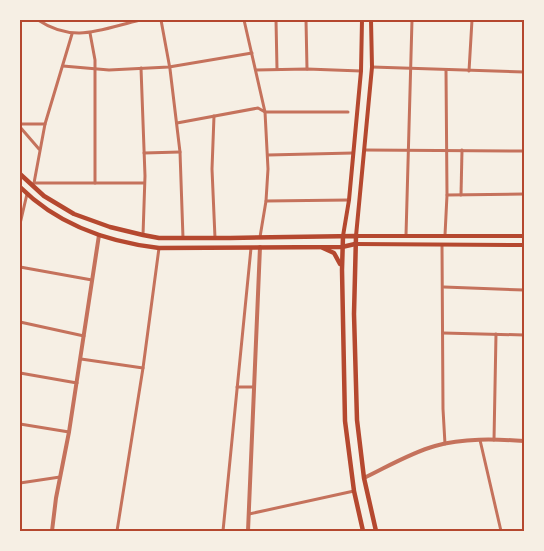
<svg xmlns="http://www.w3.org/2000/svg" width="544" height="551" viewBox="0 0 544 551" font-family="'Roboto Serif',serif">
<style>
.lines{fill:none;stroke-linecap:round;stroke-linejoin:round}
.minor{stroke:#c5725c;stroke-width:3}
.tertiary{stroke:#c5725c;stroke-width:4}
.secondary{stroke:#b5482f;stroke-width:4}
.primary{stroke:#b5482f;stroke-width:4.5}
.neatline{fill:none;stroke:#b5482f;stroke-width:2}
</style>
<rect width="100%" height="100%" fill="#f6efe4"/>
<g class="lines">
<!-- minor -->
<g class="minor">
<path d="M 38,20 C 74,44 102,29 140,20"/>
<path d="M 161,20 L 170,69 L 180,152 L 183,238"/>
<path d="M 244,20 L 265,112 L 268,169 L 266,201 L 260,237"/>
<path d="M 276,20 L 277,69"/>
<path d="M 306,20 L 307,69"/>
<path d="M 90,33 L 95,60 L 95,183"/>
<path d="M 63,66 L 109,70 L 169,67 L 252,53"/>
<path d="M 372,67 L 524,72"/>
<path d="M 141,68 L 145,176 L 143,235"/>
<path d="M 256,70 L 307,69 L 361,71"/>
<path d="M 469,71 L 472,20"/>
<path d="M 214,116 L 212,169 L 215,238"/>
<path d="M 177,123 L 258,108 L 265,112 L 348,112"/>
<path d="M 20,124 L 45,124"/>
<path d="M 20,127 L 39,149"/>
<path d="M 365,150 L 524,151"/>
<path d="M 144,153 L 180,152"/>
<path d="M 268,155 L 353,153"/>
<path d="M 34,183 L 144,183"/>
<path d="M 32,185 L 34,183 L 45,124 L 72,34"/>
<path d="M 447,195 L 524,194"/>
<path d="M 461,195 L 462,150"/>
<path d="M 266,201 L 349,200"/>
<path d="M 20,224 L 27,194"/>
<path d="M 406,235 L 412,20"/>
<path d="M 445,235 L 447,195 L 446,70"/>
<path d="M 442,245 L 443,409 L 445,444"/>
<path d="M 20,267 L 92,280"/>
<path d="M 444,287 L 524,290"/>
<path d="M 20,322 L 84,336"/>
<path d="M 443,333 L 524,335"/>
<path d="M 81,359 L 143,368"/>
<path d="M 20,373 L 77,383"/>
<path d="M 237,387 L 254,387"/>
<path d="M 20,424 L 69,432"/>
<path d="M 480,440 L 501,531"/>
<path d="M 494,440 L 496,334"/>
<path d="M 20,483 L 60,477"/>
<path d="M 249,514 L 354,491"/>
<path d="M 117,531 L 143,368 L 159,248"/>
<path d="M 223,531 L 251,248"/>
</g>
<!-- tertiary -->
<g class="tertiary">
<path d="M 364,478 C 387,467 410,453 435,446 C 463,438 495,439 524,441"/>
<path d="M 52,531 L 56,498 L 69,432 L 99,235"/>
<path d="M 248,531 L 260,247"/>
</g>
<!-- secondary -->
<g class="secondary">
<path d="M 371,20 L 372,67 L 356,236 L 524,236"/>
<path d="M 343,236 L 349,200 L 361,71 L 362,20"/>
<path d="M 355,244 L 524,245"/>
</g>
<!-- primary -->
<g class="primary">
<path d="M 20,174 L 44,196 L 74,214 L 110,227 L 143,235 L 159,238 L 230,238 L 356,236 L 354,314 L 357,420 L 364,478 L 376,531"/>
<path d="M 20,187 C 57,224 108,242 159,248 L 342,247 L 355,244"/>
<path d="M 343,236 L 342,270 L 345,421 L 354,491 L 363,531"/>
<path d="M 323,248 L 334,253 L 340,264"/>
</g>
</g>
<!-- border -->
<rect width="544" height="551" fill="none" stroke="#f6efe4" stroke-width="42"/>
<rect x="21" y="21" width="502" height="509" class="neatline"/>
</svg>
